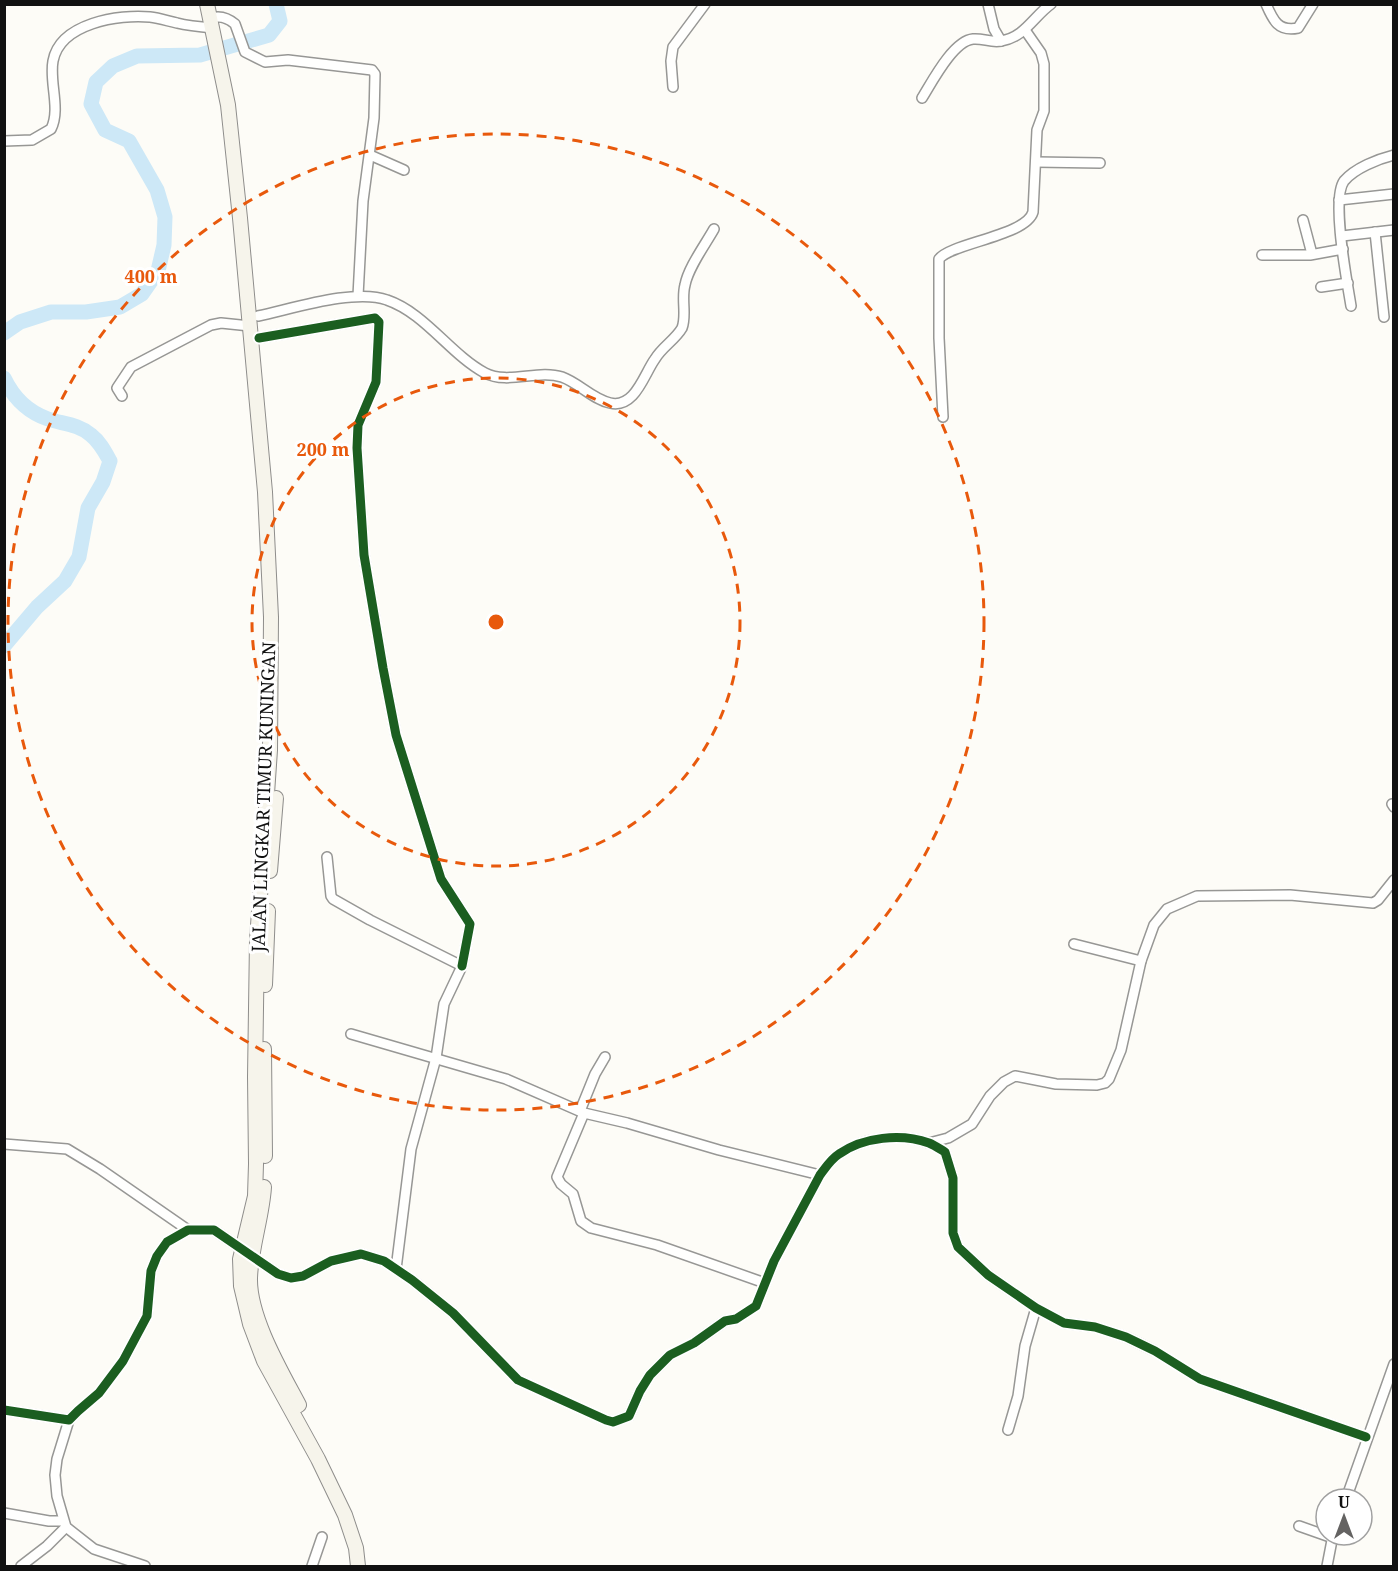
<svg xmlns="http://www.w3.org/2000/svg" width="1398" height="1571" viewBox="0 0 1398 1571" font-family="'Noto Serif',serif">
<style>
.lines{fill:none;stroke-linecap:round;stroke-linejoin:round}
.river{stroke:#cde8f7;stroke-width:15}
.street-casing{stroke:#979795;stroke-width:12}
.secondary-casing{stroke:#8e8d8b;stroke-width:16}
.street{stroke:#fffffe;stroke-width:9}
.secondary{stroke:#f6f4eb;stroke-width:14}
.cycleway-casing{stroke:#fff;stroke-width:13}
.cycleway{stroke:#1b5e20;stroke-width:9}
.ring{fill:none;stroke:#e8590c;stroke-width:3;stroke-dasharray:10 8}
.labels{text-anchor:middle;stroke-width:6;stroke-linejoin:round;paint-order:stroke}
.street-label{font-size:18px;fill:#111;stroke:#fff}
.centre{fill:#e8590c;stroke:#fff;stroke-width:3}
.ring-label{font-size:18px;text-anchor:middle;font-weight:bold;fill:#e8590c;stroke:#fff;stroke-width:6;stroke-linejoin:round;paint-order:stroke}
</style>
<rect width="100%" height="100%" fill="#fdfcf7"/>
<g class="lines">
<!-- river -->
<g class="river">
<path d="M 4,333 L 20,322 L 51,312 L 86,312 L 120,307 L 142,294 L 158,271 L 164,245 L 165,217 L 157,190 L 129,141 L 105,130 L 91,104 L 96,82 L 113,66 L 137,56 L 200,55 L 269,35 L 280,21 L 276,4"/>
<path d="M 4,378 C 13,397 28,412 48,419 C 63,424 78,424 91,435 C 100,442 105,452 110,461 L 103,482 L 88,508 L 79,557 L 65,581 L 37,607 L 4,646"/>
</g>
<!-- street casing -->
<g class="street-casing">
<g id="street">
<path d="M 988,4 L 994,29 L 1001,41 C 1025,37 1033,17 1051,4"/>
<path d="M 1266,4 C 1273,20 1278,32 1298,28 L 1313,4"/>
<path d="M 211,18 C 221,15 228,18 235,24 L 245,52 L 265,62 L 288,60 L 372,70 L 375,74 L 374,118 L 363,201 L 358,296"/>
<path d="M 673,87 L 671,61 L 673,47 L 705,4"/>
<path d="M 922,98 C 932,82 953,41 973,39 C 983,38 991,43 1001,41"/>
<path d="M 4,141 L 32,140 L 51,129 C 61,109 49,82 53,61 C 60,23 119,14 150,17 C 159,18 168,21 177,23 C 189,26 201,27 213,28"/>
<path d="M 370,155 L 404,170"/>
<path d="M 1036,162 L 1100,163"/>
<path d="M 1339,200 L 1394,194"/>
<path d="M 1303,220 L 1312,254"/>
<path d="M 1375,232 L 1384,317"/>
<path d="M 1342,236 L 1394,230"/>
<path d="M 1262,255 L 1310,255 L 1343,249"/>
<path d="M 1321,287 L 1348,283"/>
<path d="M 1351,306 C 1347,281 1331,199 1344,181 C 1355,168 1378,159 1394,155"/>
<path d="M 258,316 C 292,309 355,288 387,300 C 425,313 450,354 485,373 C 508,385 538,369 562,377 C 579,383 592,399 610,403 C 635,409 644,374 655,359 C 662,347 675,340 682,328 C 687,315 681,299 685,285 C 688,268 705,245 714,229"/>
<path d="M 259,338 L 375,318 L 379,322 L 376,382 L 358,425 L 357,448 L 364,555 L 383,668 L 396,735 L 441,879 L 470,924 L 462,966"/>
<path d="M 122,396 L 117,388 L 131,367 L 211,325 L 221,323 L 250,326"/>
<path d="M 943,417 L 939,338 L 939,259 C 951,243 1026,236 1033,212 L 1037,130 L 1044,111 L 1044,64 L 1041,53 L 1025,30"/>
<path d="M 1392,804 L 1394,807"/>
<path d="M 327,857 L 331,896 L 333,899 L 370,920 L 462,966 L 444,1004 L 436,1058 L 411,1149 L 396,1269"/>
<path d="M 1074,944 L 1141,961"/>
<path d="M 351,1034 L 506,1079 L 584,1113 L 627,1123 L 719,1150 L 820,1175"/>
<path d="M 580,1111 L 595,1074 L 605,1057"/>
<path d="M 584,1113 L 557,1177 L 561,1184 L 573,1194 L 581,1221 L 591,1228 L 657,1245 L 765,1283"/>
<path d="M 929,1143 L 948,1138 L 972,1124 L 990,1096 L 1004,1082 L 1015,1076 L 1056,1084 L 1097,1085 L 1105,1083 L 1109,1079 L 1121,1050 L 1141,961 L 1154,925 L 1167,909 L 1197,896 L 1290,895 L 1373,903 L 1378,900 L 1394,880"/>
<path d="M 4,1144 L 67,1149 L 100,1169 L 188,1230"/>
<path d="M 4,1410 L 69,1420 L 78,1411 L 99,1393 L 123,1361 L 147,1316 L 151,1271 L 157,1256 L 167,1242 L 188,1230 L 214,1230 L 278,1274 L 291,1278 L 303,1276 L 331,1261 L 361,1254 L 384,1261 L 412,1280 L 453,1313 L 518,1380 L 606,1420 L 613,1422 L 629,1416 L 640,1391 L 650,1375 L 670,1355 L 694,1343 L 725,1321 L 736,1319 L 756,1306 L 774,1261 L 820,1175 C 826,1167 831,1159 839,1154 C 863,1137 901,1133 929,1143 C 934,1145 940,1149 945,1152 L 953,1178 L 953,1233 L 958,1247 L 988,1275 L 1036,1308 L 1064,1323 L 1095,1327 L 1126,1337 L 1155,1351 L 1200,1379 L 1366,1437"/>
<path d="M 69,1420 L 57,1459 L 55,1475 L 57,1496 L 66,1527 L 94,1549 L 145,1566"/>
<path d="M 1008,1430 L 1018,1396 L 1025,1346 L 1036,1308"/>
<path d="M 1346,1499 L 1394,1364"/>
<path d="M 4,1513 L 49,1521 L 63,1521"/>
<path d="M 1299,1526 L 1333,1538"/>
<path d="M 21,1566 L 47,1546 L 66,1527"/>
<path d="M 312,1566 L 322,1537"/>
<path d="M 1327,1566 L 1333,1535"/>
</g>
</g>
<!-- secondary casing -->
<g class="secondary-casing">
<g id="secondary">
<path d="M 207,4 L 228,105 L 240,218 L 265,492 L 271,617 L 270,750 L 257,940 L 255,1077 L 256,1164 L 255,1196 L 240,1259 L 241,1286 L 250,1324 L 264,1361 L 318,1459 L 345,1515 L 356,1548 L 358,1566"/>
<path d="M 270,871 L 276,798"/>
<path d="M 265,985 L 268,911"/>
<path d="M 264,1049 L 265,1156"/>
<path d="M 264,1187 C 262,1218 251,1247 250,1278 C 249,1317 281,1371 299,1405"/>
</g>
</g>
<!-- street -->
<use href="#street" class="street"/>
<!-- secondary -->
<use href="#secondary" class="secondary"/>
<!-- cycleway casing -->
<g class="cycleway-casing">
<g id="cycleway">
<path d="M 259,338 L 375,318 L 379,322 L 376,382 L 358,425 L 357,448 L 364,555 L 383,668 L 396,735 L 441,879 L 470,924 L 462,966"/>
<path d="M 4,1410 L 69,1420 L 78,1411 L 99,1393 L 123,1361 L 147,1316 L 151,1271 L 157,1256 L 167,1242 L 188,1230 L 214,1230 L 278,1274 L 291,1278 L 303,1276 L 331,1261 L 361,1254 L 384,1261 L 412,1280 L 453,1313 L 518,1380 L 606,1420 L 613,1422 L 629,1416 L 640,1391 L 650,1375 L 670,1355 L 694,1343 L 725,1321 L 736,1319 L 756,1306 L 774,1261 L 820,1175 C 826,1167 831,1159 839,1154 C 863,1137 901,1133 929,1143 C 934,1145 940,1149 945,1152 L 953,1178 L 953,1233 L 958,1247 L 988,1275 L 1036,1308 L 1064,1323 L 1095,1327 L 1126,1337 L 1155,1351 L 1200,1379 L 1366,1437"/>
</g>
</g>
<!-- cycleway -->
<use href="#cycleway" class="cycleway"/>
</g>
<!-- distance rings -->
<g class="ring">
<circle cx="496" cy="622" r="244"/>
<circle cx="496" cy="622" r="488"/>
</g>
<g class="labels">
<!-- street labels -->
<g class="street-label">
<text transform="translate(264 797) rotate(-88)" y="6">JALAN LINGKAR TIMUR KUNINGAN</text>
</g>
</g>
<circle cx="496" cy="622" r="9" class="centre"/>
<g class="ring-label">
<text x="151" y="283">400 m</text>
<text x="323" y="456">200 m</text>
</g>
<!-- border -->
<rect width="1398" height="1571" fill="none" stroke="#111111" stroke-width="12"/>
<!-- north arrow -->
<g transform="translate(1344 1517)"><circle r="28" fill="#ffffff" stroke="#a0a0a0" stroke-width="1.5"/>
<path d="M0-4.5L10 22L0 15L-10 22Z" fill="#646362"/>
<text y="-9" font-size="16" font-weight="bold" text-anchor="middle" fill="#111111">U</text>
</g>
</svg>
